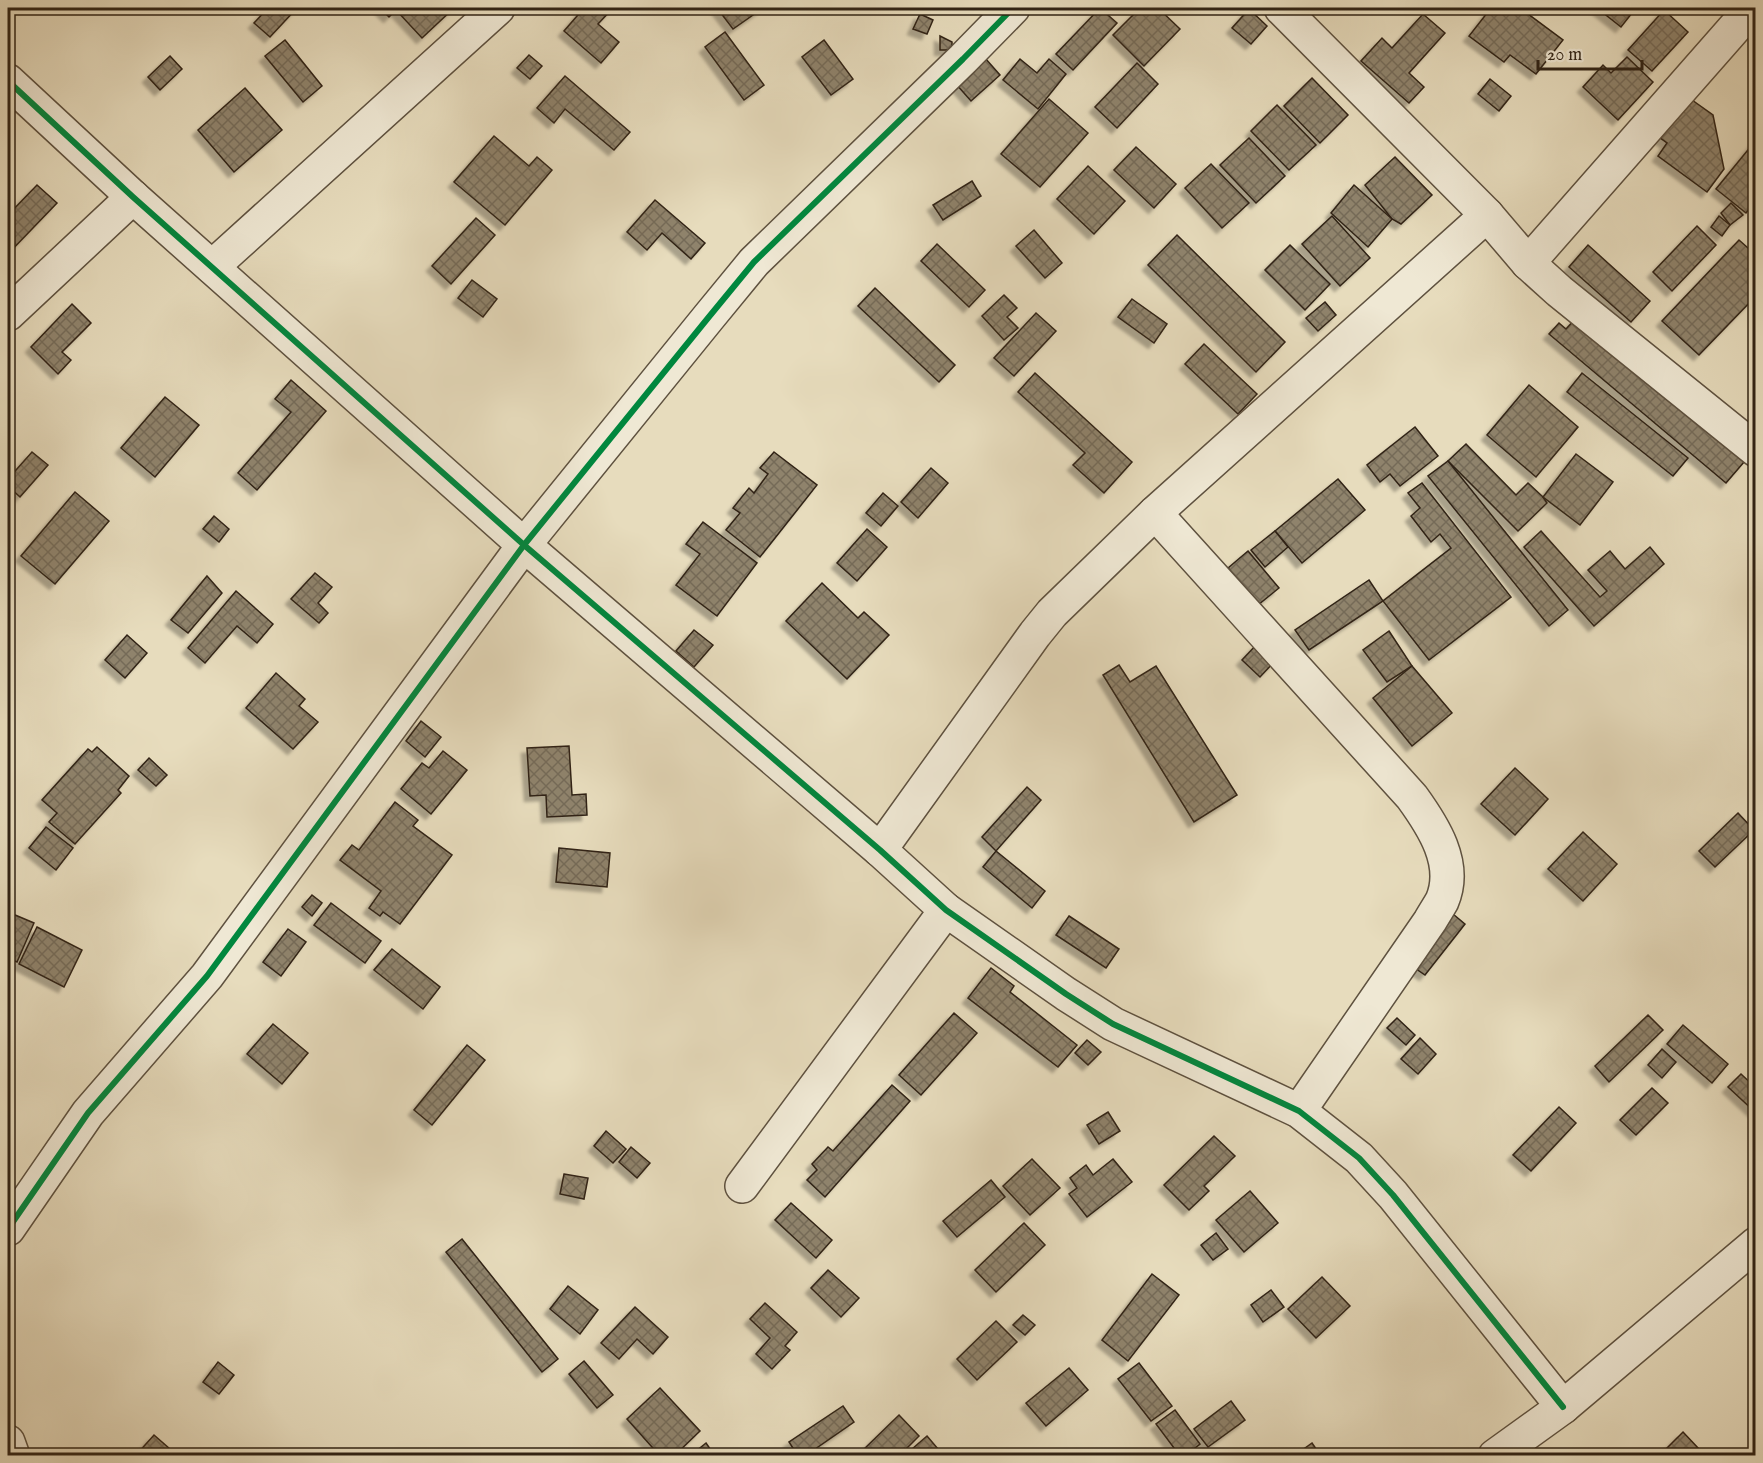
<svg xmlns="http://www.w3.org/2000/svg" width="1763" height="1463" viewBox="0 0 1763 1463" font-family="'IM FELL English',serif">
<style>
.building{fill:url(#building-cross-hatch);stroke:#302315;stroke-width:1.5;filter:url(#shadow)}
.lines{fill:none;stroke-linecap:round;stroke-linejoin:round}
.minor-casing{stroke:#5e513f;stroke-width:36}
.minor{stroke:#efe8d4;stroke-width:33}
.cycleway-casing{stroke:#efe8d4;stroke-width:10}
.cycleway{stroke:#00873e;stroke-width:6}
</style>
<defs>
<pattern id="building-cross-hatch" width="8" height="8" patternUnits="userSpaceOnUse" patternTransform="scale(1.5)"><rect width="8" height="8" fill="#8f836c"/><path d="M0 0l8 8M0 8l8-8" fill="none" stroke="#756b58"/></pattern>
<filter id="shadow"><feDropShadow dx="-5.5" dy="5.5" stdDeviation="1.5" flood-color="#0004"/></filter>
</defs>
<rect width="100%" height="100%" fill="#e7dcbd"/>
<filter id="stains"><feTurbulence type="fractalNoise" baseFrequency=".00333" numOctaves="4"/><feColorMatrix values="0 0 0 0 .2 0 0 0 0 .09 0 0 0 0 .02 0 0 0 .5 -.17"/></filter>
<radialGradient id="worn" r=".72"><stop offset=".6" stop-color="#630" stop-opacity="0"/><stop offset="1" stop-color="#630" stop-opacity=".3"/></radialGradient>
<!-- building -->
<g class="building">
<path d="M 268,8 L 297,8 L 270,37 L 254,23 Z"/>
<path d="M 380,8 L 454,8 L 422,38 L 396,10 L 389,17 Z"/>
<path d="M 584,8 L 613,8 L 598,24 L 619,42 L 601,63 L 564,31 Z"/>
<path d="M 717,8 L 763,8 L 733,29 Z"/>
<path d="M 1100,8 L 1117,23 L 1073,70 L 1056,54 Z"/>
<path d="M 1140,8 L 1158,8 L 1180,29 L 1144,66 L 1113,35 Z"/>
<path d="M 1491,8 L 1520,8 L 1563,40 L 1536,74 L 1510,55 L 1504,62 L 1469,36 Z"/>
<path d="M 1597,8 L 1636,8 L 1621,27 Z"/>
<path d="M 1249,9 L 1267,26 L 1251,44 L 1232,28 Z"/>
<path d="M 1664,10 L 1688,32 L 1652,71 L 1628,50 Z"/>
<path d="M 920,14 L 933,20 L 927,34 L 913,29 Z"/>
<path d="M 1423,14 L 1445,33 L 1409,73 L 1424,87 L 1409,103 L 1361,61 L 1382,38 L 1392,48 Z"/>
<path d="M 725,32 L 764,85 L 744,100 L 705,47 Z"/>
<path d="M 940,36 L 952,42 L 952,50 L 940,50 Z"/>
<path d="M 285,40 L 322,86 L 303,102 L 265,56 Z"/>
<path d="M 824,40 L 853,79 L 831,95 L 802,57 Z"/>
<path d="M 529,55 L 542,66 L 530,79 L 517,68 Z"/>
<path d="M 170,56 L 182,69 L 160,90 L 148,77 Z"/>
<path d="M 1627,57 L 1653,82 L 1618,120 L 1583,87 L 1603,65 L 1611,73 Z"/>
<path d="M 985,58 L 1000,75 L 971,101 L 956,84 Z"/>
<path d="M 1020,59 L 1037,73 L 1049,59 L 1066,74 L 1038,109 L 1003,80 Z"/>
<path d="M 1137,63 L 1158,84 L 1117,128 L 1095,107 Z"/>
<path d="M 565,76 L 630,132 L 614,150 L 565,109 L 554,123 L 537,108 Z"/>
<path d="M 1312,78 L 1348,115 L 1320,143 L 1284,106 Z"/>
<path d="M 1490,79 L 1511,96 L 1499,111 L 1478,94 Z"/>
<path d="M 245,88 L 282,130 L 234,172 L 198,130 Z"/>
<path d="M 1685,95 L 1713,115 L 1724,169 L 1707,192 L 1658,156 L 1667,143 L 1656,135 Z"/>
<path d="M 1049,99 L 1088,133 L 1040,187 L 1001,154 Z"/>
<path d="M 1277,105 L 1316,145 L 1289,170 L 1251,131 Z"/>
<path d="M 494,136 L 529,166 L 537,157 L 552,170 L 505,225 L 454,182 Z"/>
<path d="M 1249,138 L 1285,176 L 1256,203 L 1220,165 Z"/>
<path d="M 1756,140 L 1756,200 L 1746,213 L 1716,189 Z"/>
<path d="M 1136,147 L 1176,184 L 1154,208 L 1114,170 Z"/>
<path d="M 1395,157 L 1432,195 L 1401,224 L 1392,219 L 1365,185 Z"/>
<path d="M 1211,164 L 1249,203 L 1222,228 L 1185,188 Z"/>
<path d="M 1088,166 L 1125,201 L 1094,234 L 1057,199 Z"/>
<path d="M 972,181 L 981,196 L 943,220 L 933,205 Z"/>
<path d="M 37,185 L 57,203 L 8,254 L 8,215 Z"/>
<path d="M 1354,185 L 1392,219 L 1368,247 L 1331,213 Z"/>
<path d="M 655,200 L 705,243 L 691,259 L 662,233 L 647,250 L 627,232 Z"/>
<path d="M 1731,203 L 1743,215 L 1730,225 L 1721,213 Z"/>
<path d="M 1332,216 L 1370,258 L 1340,286 L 1302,244 Z"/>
<path d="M 1719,216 L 1730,225 L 1722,236 L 1711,227 Z"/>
<path d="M 476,218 L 495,235 L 451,284 L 432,266 Z"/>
<path d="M 1697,226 L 1716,245 L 1672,291 L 1653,272 Z"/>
<path d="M 1034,230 L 1062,263 L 1045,278 L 1016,246 Z"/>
<path d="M 1177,235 L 1285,342 L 1256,372 L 1148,265 Z"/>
<path d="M 1739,240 L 1756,255 L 1756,296 L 1699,355 L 1662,321 Z"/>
<path d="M 937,244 L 985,290 L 969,307 L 921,261 Z"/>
<path d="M 1290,245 L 1330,284 L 1305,310 L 1265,270 Z"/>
<path d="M 1588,245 L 1650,301 L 1631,322 L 1569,267 Z"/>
<path d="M 472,280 L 497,299 L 483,317 L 458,298 Z"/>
<path d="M 875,288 L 955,365 L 939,382 L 858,306 Z"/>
<path d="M 1004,295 L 1017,308 L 1007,317 L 1018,328 L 1004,340 L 982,316 Z"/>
<path d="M 1132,299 L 1167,324 L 1154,343 L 1118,317 Z"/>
<path d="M 1325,302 L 1336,315 L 1318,331 L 1306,318 Z"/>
<path d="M 72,304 L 91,323 L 62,352 L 71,360 L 58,374 L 31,347 Z"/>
<path d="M 1036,313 L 1056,331 L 1014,376 L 994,358 Z"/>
<path d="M 1575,319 L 1744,462 L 1726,483 L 1549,334 L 1559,323 L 1566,329 Z"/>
<path d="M 1204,344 L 1257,394 L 1238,414 L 1185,364 Z"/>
<path d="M 1035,373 L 1132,462 L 1104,493 L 1073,465 L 1085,453 L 1018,392 Z"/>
<path d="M 1582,373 L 1688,458 L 1673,476 L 1567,392 Z"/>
<path d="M 291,380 L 326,411 L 257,490 L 238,473 L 291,412 L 275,399 Z"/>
<path d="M 1529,385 L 1578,427 L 1536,477 L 1487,435 Z"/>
<path d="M 165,397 L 199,425 L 155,477 L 121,448 Z"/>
<path d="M 1415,427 L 1438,456 L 1400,486 L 1390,474 L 1380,482 L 1367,465 Z"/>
<path d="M 1466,444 L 1516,495 L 1528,483 L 1543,497 L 1547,503 L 1518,531 L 1448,461 Z"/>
<path d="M 32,452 L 48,465 L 20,497 L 8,486 L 8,479 Z"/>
<path d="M 774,452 L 817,485 L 760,557 L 726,530 L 740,513 L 733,508 L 749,488 L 754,493 L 768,474 L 760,468 Z"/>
<path d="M 1576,454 L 1613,482 L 1580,525 L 1543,497 Z"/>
<path d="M 1448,461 L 1568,610 L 1549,626 L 1428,476 Z"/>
<path d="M 931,468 L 948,483 L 918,518 L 901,502 Z"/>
<path d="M 1338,479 L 1365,510 L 1302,563 L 1275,531 Z"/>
<path d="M 1422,483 L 1511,597 L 1429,660 L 1383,601 L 1451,548 L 1440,534 L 1431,542 L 1411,516 L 1420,508 L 1408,493 Z"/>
<path d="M 75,492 L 109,521 L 55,584 L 21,556 Z"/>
<path d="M 883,493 L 898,506 L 881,526 L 866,513 Z"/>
<path d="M 214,516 L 229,529 L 219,542 L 203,529 Z"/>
<path d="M 703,522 L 757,563 L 717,616 L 676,585 L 700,554 L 686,544 Z"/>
<path d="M 867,529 L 887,547 L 857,581 L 837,563 Z"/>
<path d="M 1275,531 L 1288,547 L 1265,567 L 1251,550 Z"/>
<path d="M 1541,531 L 1600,597 L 1607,591 L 1588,570 L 1610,551 L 1625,569 L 1650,547 L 1664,564 L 1594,626 L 1524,547 Z"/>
<path d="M 1248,551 L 1279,588 L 1258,605 L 1228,568 Z"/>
<path d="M 315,573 L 332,587 L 318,603 L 328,613 L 319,623 L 291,599 Z"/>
<path d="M 207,576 L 222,593 L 188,633 L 171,620 Z"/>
<path d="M 1369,580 L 1383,601 L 1309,650 L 1295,630 Z"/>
<path d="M 822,583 L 858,618 L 864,612 L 889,635 L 847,679 L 786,621 Z"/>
<path d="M 236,591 L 273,624 L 257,643 L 237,626 L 205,663 L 188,648 Z"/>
<path d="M 694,630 L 713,645 L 694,667 L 676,651 Z"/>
<path d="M 1389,631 L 1412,666 L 1387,682 L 1363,650 Z"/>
<path d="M 127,635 L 147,653 L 125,678 L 105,660 Z"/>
<path d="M 1257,644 L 1275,661 L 1260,677 L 1242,660 Z"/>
<path d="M 1119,665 L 1130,682 L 1156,666 L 1237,795 L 1194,822 L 1103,675 Z"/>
<path d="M 1412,666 L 1452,713 L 1412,746 L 1373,698 Z"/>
<path d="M 276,673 L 305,699 L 299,706 L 318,722 L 293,749 L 246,708 Z"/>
<path d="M 421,721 L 441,737 L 425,757 L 406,741 Z"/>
<path d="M 569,746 L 572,795 L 586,794 L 587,815 L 547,817 L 546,795 L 530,796 L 527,748 Z"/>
<path d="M 97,747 L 129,776 L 118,790 L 121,793 L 75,844 L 49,822 L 57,813 L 42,800 L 88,749 L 92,752 Z"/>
<path d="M 443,751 L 467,770 L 431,814 L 401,789 L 422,763 L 429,768 Z"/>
<path d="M 149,758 L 167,775 L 156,786 L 138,770 Z"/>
<path d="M 1515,768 L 1548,799 L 1515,835 L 1481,804 Z"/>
<path d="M 1027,787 L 1041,800 L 996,851 L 982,837 Z"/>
<path d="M 395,802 L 418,820 L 413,826 L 452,855 L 400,924 L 383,912 L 380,916 L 369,908 L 381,891 L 340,860 L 352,845 L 359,850 Z"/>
<path d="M 1738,813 L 1754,830 L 1715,867 L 1699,851 Z"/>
<path d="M 46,827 L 73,848 L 56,870 L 29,848 Z"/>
<path d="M 1583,832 L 1617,864 L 1583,901 L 1548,869 Z"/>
<path d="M 559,848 L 610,853 L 607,887 L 556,882 Z"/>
<path d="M 996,851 L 1045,891 L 1032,908 L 983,867 Z"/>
<path d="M 312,895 L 322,903 L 312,916 L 302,907 Z"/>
<path d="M 331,903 L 381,941 L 365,963 L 314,925 Z"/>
<path d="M 8,912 L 34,923 L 17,962 L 8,958 Z"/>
<path d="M 1453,914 L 1465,924 L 1425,975 L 1412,966 Z"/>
<path d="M 1069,916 L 1119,949 L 1106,968 L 1056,935 Z"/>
<path d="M 37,927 L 82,950 L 64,987 L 19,964 Z"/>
<path d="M 288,929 L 306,942 L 281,976 L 263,962 Z"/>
<path d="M 392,949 L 440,987 L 423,1009 L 374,970 Z"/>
<path d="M 991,968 L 1014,986 L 1010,992 L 1077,1045 L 1058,1067 L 968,998 Z"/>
<path d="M 954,1013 L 977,1033 L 921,1095 L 899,1075 Z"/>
<path d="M 1648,1015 L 1663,1030 L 1609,1082 L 1595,1066 Z"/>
<path d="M 1397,1018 L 1415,1035 L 1406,1045 L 1387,1028 Z"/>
<path d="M 273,1024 L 308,1053 L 282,1084 L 247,1054 Z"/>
<path d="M 1683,1025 L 1728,1064 L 1712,1083 L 1667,1044 Z"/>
<path d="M 1420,1038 L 1436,1054 L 1418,1074 L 1401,1059 Z"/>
<path d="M 1087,1040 L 1101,1052 L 1088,1065 L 1075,1053 Z"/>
<path d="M 467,1045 L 485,1060 L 432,1125 L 414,1110 Z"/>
<path d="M 1662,1049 L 1676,1062 L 1662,1078 L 1648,1065 Z"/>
<path d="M 1741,1074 L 1756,1088 L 1756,1113 L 1728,1087 Z"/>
<path d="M 892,1085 L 910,1101 L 825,1197 L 807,1180 L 817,1170 L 812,1164 L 828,1147 L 833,1151 Z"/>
<path d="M 1652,1088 L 1668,1103 L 1636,1135 L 1620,1120 Z"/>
<path d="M 1559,1107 L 1576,1123 L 1531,1171 L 1513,1155 Z"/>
<path d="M 1108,1112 L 1120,1131 L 1099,1144 L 1087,1125 Z"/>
<path d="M 606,1131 L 626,1149 L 613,1163 L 594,1146 Z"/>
<path d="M 1214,1136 L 1235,1156 L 1204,1186 L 1209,1191 L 1189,1210 L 1164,1185 Z"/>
<path d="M 631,1147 L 650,1163 L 637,1178 L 619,1162 Z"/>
<path d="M 1032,1159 L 1060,1188 L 1030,1215 L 1003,1186 Z"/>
<path d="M 1113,1159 L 1132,1182 L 1087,1217 L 1069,1194 L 1077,1188 L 1070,1178 L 1086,1165 L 1093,1175 Z"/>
<path d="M 564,1174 L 588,1178 L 584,1199 L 560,1194 Z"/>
<path d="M 991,1180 L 1005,1197 L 957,1237 L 943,1221 Z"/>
<path d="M 1250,1191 L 1278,1223 L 1244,1252 L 1216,1220 Z"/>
<path d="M 791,1203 L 832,1240 L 816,1258 L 775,1220 Z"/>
<path d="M 1024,1223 L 1045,1245 L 996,1292 L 975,1270 Z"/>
<path d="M 1216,1233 L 1228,1249 L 1213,1260 L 1201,1245 Z"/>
<path d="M 462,1239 L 558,1359 L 542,1372 L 446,1252 Z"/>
<path d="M 828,1270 L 859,1298 L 841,1317 L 811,1288 Z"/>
<path d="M 1152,1274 L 1179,1295 L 1128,1361 L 1102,1340 Z"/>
<path d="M 1322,1277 L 1350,1306 L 1316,1338 L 1288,1309 Z"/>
<path d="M 568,1286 L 598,1310 L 580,1334 L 550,1309 Z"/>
<path d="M 1271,1290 L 1284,1307 L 1263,1322 L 1251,1305 Z"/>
<path d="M 765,1303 L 797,1332 L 785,1346 L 790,1350 L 772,1369 L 756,1354 L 770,1338 L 750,1319 Z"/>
<path d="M 635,1307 L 668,1337 L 653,1354 L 637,1339 L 619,1359 L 601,1343 Z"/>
<path d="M 1023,1315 L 1035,1325 L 1025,1335 L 1013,1325 Z"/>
<path d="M 996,1321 L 1017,1342 L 977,1380 L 957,1359 Z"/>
<path d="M 584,1361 L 613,1395 L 597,1408 L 569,1374 Z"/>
<path d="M 218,1362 L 234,1375 L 219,1394 L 203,1382 Z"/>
<path d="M 1139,1363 L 1172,1406 L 1151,1421 L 1118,1379 Z"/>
<path d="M 1069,1368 L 1088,1390 L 1046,1426 L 1026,1403 Z"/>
<path d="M 660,1388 L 700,1431 L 674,1456 L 660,1456 L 627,1419 Z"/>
<path d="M 1231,1401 L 1245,1420 L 1208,1447 L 1194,1429 Z"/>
<path d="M 843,1406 L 854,1422 L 805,1456 L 798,1456 L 789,1442 Z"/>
<path d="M 1175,1410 L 1200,1444 L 1185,1456 L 1180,1456 L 1156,1424 Z"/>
<path d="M 899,1415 L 919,1436 L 899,1456 L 863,1456 L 860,1453 Z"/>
<path d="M 1683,1432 L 1699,1449 L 1692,1456 L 1659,1456 Z"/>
<path d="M 154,1435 L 178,1456 L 136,1455 Z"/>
<path d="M 927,1436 L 944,1456 L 904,1456 Z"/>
<path d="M 706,1443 L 715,1456 L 690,1456 Z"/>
<path d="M 1312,1443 L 1321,1456 L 1294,1456 Z"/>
</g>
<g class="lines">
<!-- minor casing -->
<g class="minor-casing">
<g id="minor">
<path d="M 1281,8 L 1487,215 L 1528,263 L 1559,291 L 1756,450"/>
<path d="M 8,81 L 133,197 L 524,545 L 880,850 L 946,910 L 1066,994 L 1113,1024 L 1299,1111 L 1359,1158 L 1393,1195 L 1563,1407"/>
<path d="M 1528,263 L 1752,8"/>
<path d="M 212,267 L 498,8"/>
<path d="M 8,314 L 133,197"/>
<path d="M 1155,513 L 1412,797 C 1433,826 1458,864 1442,901 C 1438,908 1434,914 1430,921 L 1299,1111"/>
<path d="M 880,850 L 1035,634 L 1052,613 L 1155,513 L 1487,215"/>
<path d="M 742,1186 L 946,910"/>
<path d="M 8,1229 L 88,1113 L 207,976 L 524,545 L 708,318 L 754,262 L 963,59 L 1013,8"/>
<path d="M 8,1442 L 13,1456"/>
<path d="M 1495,1456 L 1563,1407 L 1756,1244"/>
</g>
</g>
<!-- minor -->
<use href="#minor" class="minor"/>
<!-- cycleway casing -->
<g class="cycleway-casing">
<g id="cycleway">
<path d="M 8,81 L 133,197 L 524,545 L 880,850 L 946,910 L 1066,994 L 1113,1024 L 1299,1111 L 1359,1158 L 1393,1195 L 1563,1407"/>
<path d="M 8,1229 L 88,1113 L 207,976 L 524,545 L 708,318 L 754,262 L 963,59 L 1013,8"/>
</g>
</g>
<!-- cycleway -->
<use href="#cycleway" class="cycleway"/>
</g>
<!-- margin -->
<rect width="1763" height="1463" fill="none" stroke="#e7dcbd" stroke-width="30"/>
<rect x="9" y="9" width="1745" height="1445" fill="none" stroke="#302315" stroke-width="3"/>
<rect x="15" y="15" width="1733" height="1433" fill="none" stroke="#302315" stroke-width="1.5"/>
<!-- scale -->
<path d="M1538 60v9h104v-9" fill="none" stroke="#302315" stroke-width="3"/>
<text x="1547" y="60" font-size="18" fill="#302315" stroke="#efe8d4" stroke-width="4.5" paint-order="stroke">20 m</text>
<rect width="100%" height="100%" filter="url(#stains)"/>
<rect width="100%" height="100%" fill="url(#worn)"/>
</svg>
